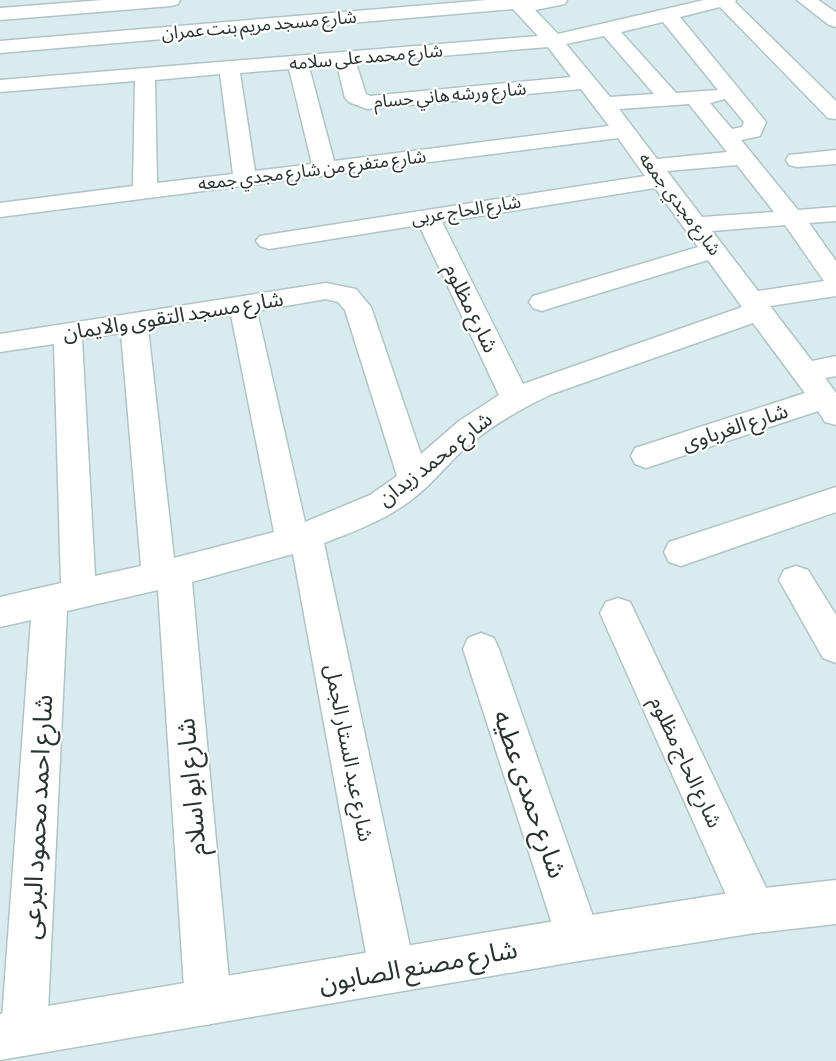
<svg xmlns="http://www.w3.org/2000/svg" width="836" height="1061" viewBox="0 0 836 1061" font-family="'Asap Condensed','Noto Sans Arabic',sans-serif">
<style>
.lines{fill:none;stroke-linecap:round;stroke-linejoin:round}
.street-casing{stroke:#b0c4c6;stroke-width:3}
.secondary-casing{stroke:#b0c4c6;stroke-width:3}
.street{fill:#fff;fill-rule:evenodd}
.secondary{fill:#fff;fill-rule:evenodd}
.labels{text-anchor:middle;stroke-width:4.5;stroke-linejoin:round;paint-order:stroke}
.far-street-label{font-size:18px;fill:#2a3232;stroke:#fff}
.street-label{font-size:21px;fill:#2a3232;stroke:#fff}
.near-street-label{font-size:26px;fill:#2a3232;stroke:#fff}
</style>
<rect width="100%" height="100%" fill="#d8ecee"/>
<g class="lines">
<!-- street casing -->
<g class="street-casing">
<g id="street">
<path d="M 103,0 L 180,0 L 178,4 L 171,6 L 0,20 L 0,8 Z"/>
<path d="M 487,0 L 567,0 L 565,4 L 535,10 L 558,34 L 704,0 L 736,0 L 735,2 L 836,101 L 836,119 L 828,118 L 720,7 L 680,17 L 766,122 L 760,136 L 741,140 L 798,210 L 836,207 L 836,221 L 809,223 L 836,261 L 836,296 L 770,306 L 812,361 L 836,356 L 836,376 L 825,378 L 836,393 L 836,425 L 825,422 L 818,411 L 646,468 L 635,464 L 631,456 L 635,448 L 805,393 L 753,323 L 552,394 C 520,409 490,426 463,450 C 443,469 426,491 403,506 C 379,522 351,533 324,543 L 415,970 L 408,986 L 392,993 L 376,986 L 369,970 L 293,554 L 192,582 L 231,1002 L 224,1018 L 208,1025 L 192,1018 L 185,1002 L 158,590 L 67,611 L 47,1033 L 41,1050 L 24,1056 L 7,1050 L 1,1033 L 31,620 L 0,627 L 0,597 L 61,583 L 54,344 L 0,352 L 0,334 L 326,283 L 356,289 L 371,307 L 421,454 L 459,421 L 499,395 L 419,225 L 269,249 L 260,246 L 256,241 L 260,236 L 645,176 L 618,138 L 0,217 L 0,203 L 133,186 L 135,81 L 0,92 L 0,80 L 538,36 L 513,9 L 0,53 L 0,41 ZM 663,22 L 718,90 L 676,93 L 621,32 ZM 604,36 L 654,94 L 610,97 L 566,44 ZM 548,47 L 571,77 L 370,96 L 366,94 L 356,63 ZM 337,65 L 345,98 L 349,102 L 367,109 L 581,89 L 609,126 L 334,161 L 309,67 ZM 289,69 L 312,164 L 255,171 L 240,73 ZM 220,74 L 233,174 L 157,183 L 155,80 ZM 725,99 L 744,122 L 742,127 L 732,129 L 710,103 ZM 689,104 L 727,152 L 657,159 L 619,109 ZM 737,165 L 774,212 L 702,217 L 667,171 ZM 655,188 L 698,247 L 533,296 L 529,302 L 533,308 L 542,311 L 551,308 L 708,260 L 742,307 L 523,384 L 442,222 ZM 785,225 L 824,281 L 758,291 L 712,231 ZM 326,299 L 338,302 L 345,310 L 397,476 L 370,495 L 305,522 L 257,311 ZM 231,315 L 274,532 L 174,558 L 148,328 ZM 121,333 L 141,566 L 95,576 L 82,339 Z"/>
<path d="M 797,0 L 818,0 L 836,12 L 836,27 L 829,25 Z"/>
<path d="M 836,150 L 836,164 L 797,167 L 789,165 L 786,160 L 789,155 Z"/>
<path d="M 836,487 L 836,512 L 681,566 L 669,562 L 664,552 L 669,542 Z"/>
<path d="M 796,566 L 808,570 L 836,615 L 836,663 L 823,658 L 779,580 L 784,570 Z"/>
<path d="M 618,598 L 630,602 L 770,896 L 777,911 L 770,926 L 755,933 L 740,926 L 600,613 L 606,602 Z"/>
<path d="M 481,633 L 494,638 L 499,649 L 601,939 L 595,955 L 579,961 L 563,955 L 557,939 L 463,649 L 468,638 Z"/>
</g>
</g>
<!-- secondary casing -->
<g class="secondary-casing">
<path id="secondary" d="M 836,880 L 836,924 L 755,933 L 579,961 L 0,1060 L 0,1014 L 579,917 L 755,889 Z"/>
</g>
<!-- street -->
<use href="#street" class="street"/>
<!-- secondary -->
<use href="#secondary" class="secondary"/>
</g>
<g class="labels">
<!-- far-street labels -->
<g class="far-street-label">
<text transform="translate(259 25) rotate(-5)" y="6">شارع مسجد مريم بنت عمران</text>
<text transform="translate(366 57) rotate(-5)" y="6">شارع محمد على سلامه</text>
<text transform="translate(450 95) rotate(-5)" y="6">شارع ورشه هاني حسام</text>
<text transform="translate(312 170) rotate(-7)" y="6">شارع متفرع من شارع مجدي جمعه</text>
<text transform="translate(680 204) rotate(53)" y="6">شارع مجدي جمعه</text>
<text transform="translate(466 210) rotate(-9)" y="6">شارع الحاج عربى</text>
</g>
<!-- street labels -->
<g class="street-label">
<text transform="translate(471 308) rotate(64)" y="7">شارع مظلوم</text>
<text transform="translate(173 316) rotate(-9)" y="7">شارع مسجد التقوى والايمان</text>
<text transform="translate(735 427) rotate(-18)" y="7">شارع الغرباوى</text>
<text transform="translate(435 459) rotate(-38)" y="7">شارع محمد زيدان</text>
<text transform="translate(349 753) rotate(79)" y="7">شارع عبد الستار الجمل</text>
<text transform="translate(686 762) rotate(65)" y="7">شارع الحاج مظلوم</text>
</g>
<!-- near-street labels -->
<g class="near-street-label">
<text transform="translate(191 787) rotate(-95)" y="9">شارع ابو اسلام</text>
<text transform="translate(530 794) rotate(71)" y="9">شارع حمدى عطيه</text>
<text transform="translate(37 817) rotate(-87)" y="9">شارع احمد محمود البرعى</text>
<text transform="translate(418 966) rotate(-10)" y="9">شارع مصنع الصابون</text>
</g>
</g>
</svg>
